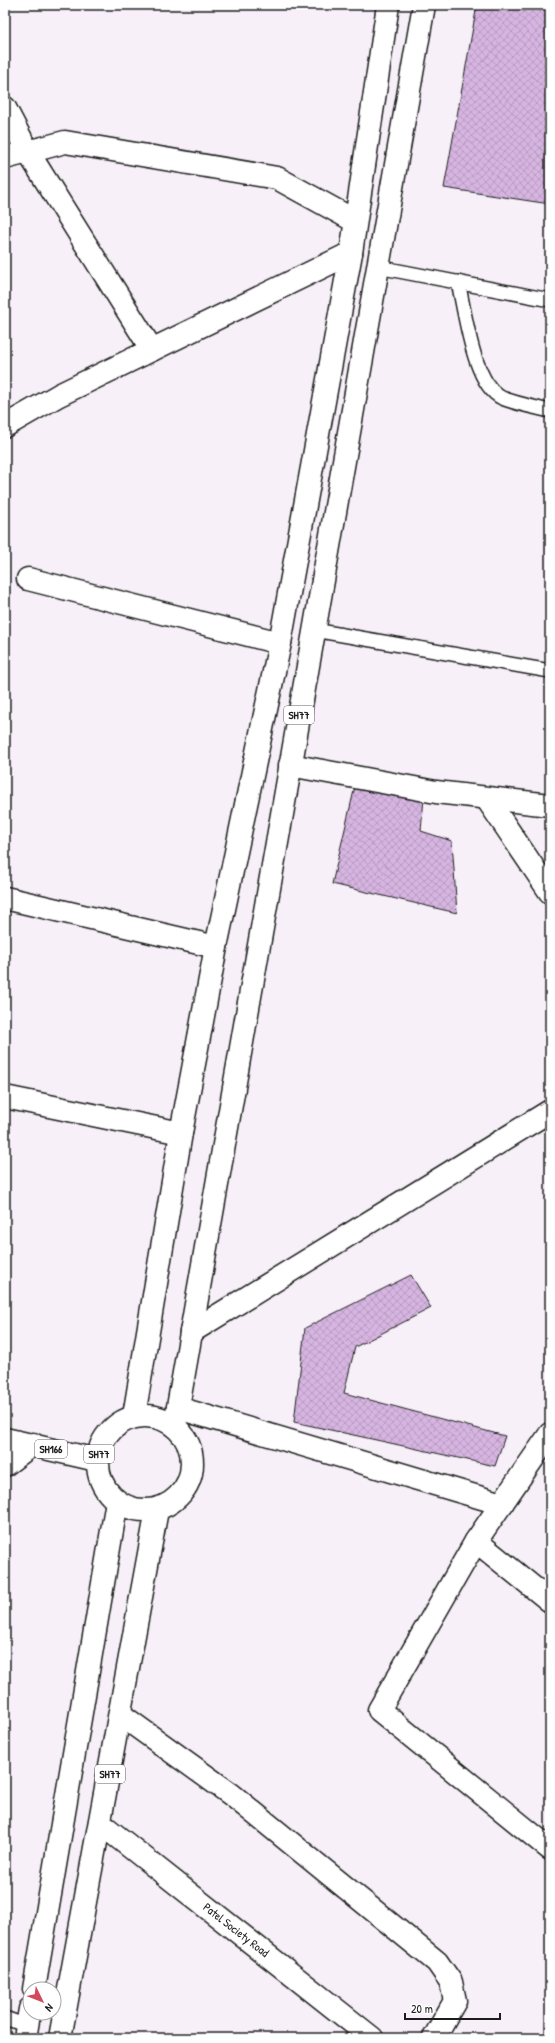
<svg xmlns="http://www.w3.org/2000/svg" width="555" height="2043" viewBox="0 0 555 2043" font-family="'Patrick Hand',sans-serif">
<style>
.building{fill:url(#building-cross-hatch);stroke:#1c1c1c}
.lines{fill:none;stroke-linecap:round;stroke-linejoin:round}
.service-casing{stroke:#1c1c1c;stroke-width:16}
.minor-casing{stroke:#1c1c1c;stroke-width:25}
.secondary-casing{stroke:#1c1c1c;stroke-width:25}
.primary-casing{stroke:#1c1c1c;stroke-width:25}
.service{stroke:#fff;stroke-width:13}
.minor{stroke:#fff;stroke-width:22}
.secondary{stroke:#fff;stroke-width:22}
.primary{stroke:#fff;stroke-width:22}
.labels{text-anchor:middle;stroke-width:3;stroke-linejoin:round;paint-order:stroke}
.shield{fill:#fff;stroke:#606060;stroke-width:1}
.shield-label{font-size:11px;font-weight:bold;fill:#1c1c1c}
.street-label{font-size:12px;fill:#1c1c1c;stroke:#fff}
</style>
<defs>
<pattern id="building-cross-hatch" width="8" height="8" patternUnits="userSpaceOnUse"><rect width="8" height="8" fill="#d6b5e1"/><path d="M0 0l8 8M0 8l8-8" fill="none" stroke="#b79bc0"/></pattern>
</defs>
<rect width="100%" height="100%" fill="#f7f0f9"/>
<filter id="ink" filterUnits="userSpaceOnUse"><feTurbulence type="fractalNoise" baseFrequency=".025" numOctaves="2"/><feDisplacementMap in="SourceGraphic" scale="8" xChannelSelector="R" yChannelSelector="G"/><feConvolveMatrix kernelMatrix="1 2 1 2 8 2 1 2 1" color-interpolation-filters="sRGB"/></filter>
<g filter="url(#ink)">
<!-- building -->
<g class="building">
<path d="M 477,5 L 550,5 L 550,204 L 444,188 Z"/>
<path d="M 356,782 L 424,798 L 421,831 L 452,841 L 457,913 L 332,884 Z"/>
<path d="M 411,1275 L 431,1308 L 355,1347 L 344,1393 L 505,1436 L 495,1466 L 294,1422 L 305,1328 Z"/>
</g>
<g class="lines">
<!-- service casing -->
<g class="service-casing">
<g id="service">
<path d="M 378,267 L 550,300"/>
<path d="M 458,282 C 465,311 473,385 502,398 C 517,404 534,407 550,411"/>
<path d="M 314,630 L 550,671"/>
<path d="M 5,2018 L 27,2026"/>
</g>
</g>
<!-- minor casing -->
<g class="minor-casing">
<g id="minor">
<path d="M 5,108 L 28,152 L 152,350"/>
<path d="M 5,158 L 65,142 L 277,178 L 355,221"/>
<path d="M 5,426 L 59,395 L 351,253"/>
<path d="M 28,579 L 280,643"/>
<path d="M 290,765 L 436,792 L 550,805"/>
<path d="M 487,799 L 550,892"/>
<path d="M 5,898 L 216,947"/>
<path d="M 5,1097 L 181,1133"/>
<path d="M 191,1332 L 550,1111"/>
<path d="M 178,1408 L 502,1504"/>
<path d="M 476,1541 L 550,1434"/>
<path d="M 550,1601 L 476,1541 L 379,1710 L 550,1849"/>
<path d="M 121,1715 L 232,1795 L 437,1962 L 451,1982 L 455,2001 L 434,2038"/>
<path d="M 100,1823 L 372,2038"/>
</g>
</g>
<!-- secondary casing -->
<g class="secondary-casing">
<path id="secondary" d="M 5,1465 L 33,1444"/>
</g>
<!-- primary casing -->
<g class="primary-casing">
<g id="primary">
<circle cx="145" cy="1463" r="47"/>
<path d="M 134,1416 L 181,1133 L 216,947 L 280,643 L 351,253 L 388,5"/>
<path d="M 175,1424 L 424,5"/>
<path d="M 5,1439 L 97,1460"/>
<path d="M 34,1989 L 117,1501"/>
<path d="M 25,2038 L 30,2009"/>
<path d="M 60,2038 L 157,1510"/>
</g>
</g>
<!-- service -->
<use href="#service" class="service"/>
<!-- minor -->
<use href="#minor" class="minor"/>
<!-- secondary -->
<use href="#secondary" class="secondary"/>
<!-- primary -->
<use href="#primary" class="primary"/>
</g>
</g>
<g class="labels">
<!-- shield labels -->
<g class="shield">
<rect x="284" y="706" width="30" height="18" rx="3"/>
<rect x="35" y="1440" width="32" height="18" rx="3"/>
<rect x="84" y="1445" width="30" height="18" rx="3"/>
<rect x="95" y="1765" width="30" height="18" rx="3"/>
</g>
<g class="shield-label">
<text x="299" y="719">SH77</text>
<text x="51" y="1453">SH166</text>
<text x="99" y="1458">SH77</text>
<text x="110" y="1778">SH77</text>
</g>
<!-- street labels -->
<g class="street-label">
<text transform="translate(236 1930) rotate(38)" y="4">Patel Society Road</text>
</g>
</g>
<!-- margin -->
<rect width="555" height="2043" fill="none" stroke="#fff" stroke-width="20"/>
<rect x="10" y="10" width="535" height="2023" fill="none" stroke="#1c1c1c" stroke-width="1.5" filter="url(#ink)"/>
<!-- north arrow -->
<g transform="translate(42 2001) rotate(133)"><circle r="19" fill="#ffffff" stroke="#a4a4a4"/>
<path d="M0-3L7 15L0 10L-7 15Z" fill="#d1495b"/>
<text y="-6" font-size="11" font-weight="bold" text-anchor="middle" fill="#1c1c1c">N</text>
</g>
<!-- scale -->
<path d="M405 2013v6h95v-6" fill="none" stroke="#1c1c1c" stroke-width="2"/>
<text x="411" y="2013" font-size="12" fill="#1c1c1c" stroke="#ffffff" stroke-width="3" paint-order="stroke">20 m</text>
</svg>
